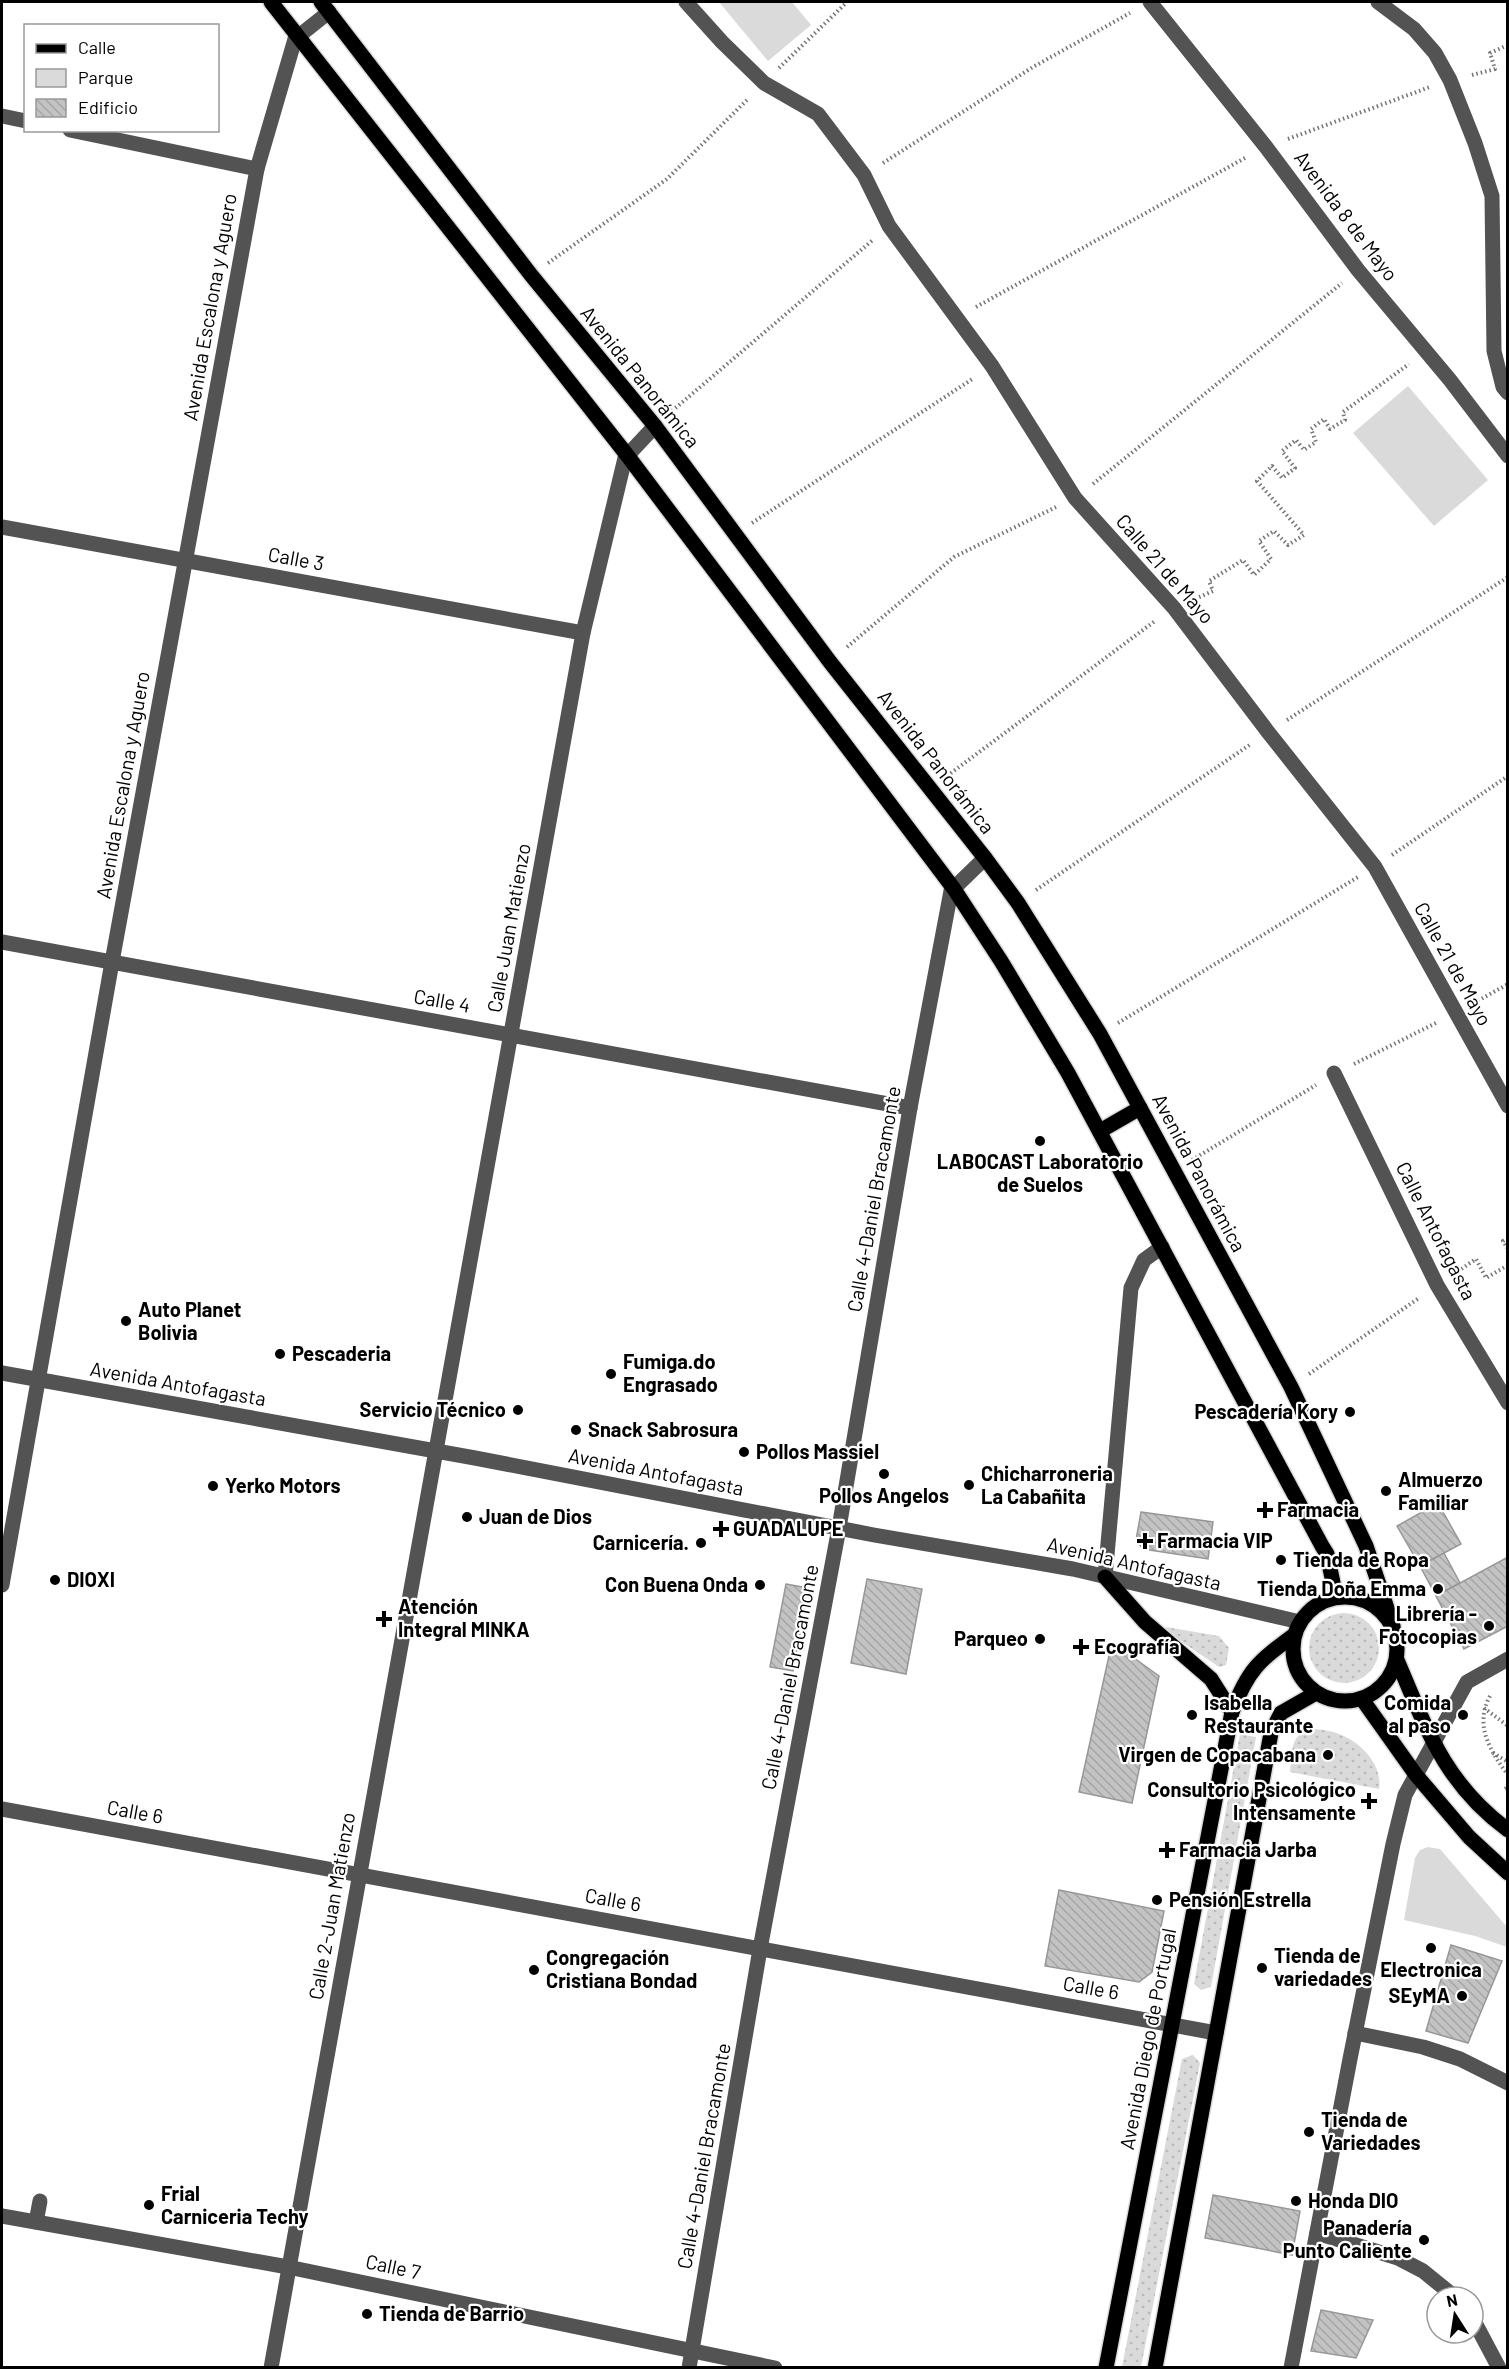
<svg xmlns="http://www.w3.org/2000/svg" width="1509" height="2369" viewBox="0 0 1509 2369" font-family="Barlow,sans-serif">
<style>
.grass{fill:url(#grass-dots)}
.green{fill:#dadada}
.building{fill:url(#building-back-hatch);stroke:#979797;stroke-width:1.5}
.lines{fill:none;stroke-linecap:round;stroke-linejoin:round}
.major-casing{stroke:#dbdbdb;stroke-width:18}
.path{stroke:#757575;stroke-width:4;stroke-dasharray:1.5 3;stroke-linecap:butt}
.minor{stroke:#535353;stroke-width:15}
.major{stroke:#000;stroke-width:15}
.poi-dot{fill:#000;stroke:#fff;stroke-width:2}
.labels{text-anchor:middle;stroke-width:4.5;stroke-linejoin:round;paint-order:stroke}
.street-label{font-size:20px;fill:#000;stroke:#fff}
.poi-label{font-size:20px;font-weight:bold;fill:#000;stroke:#fff;text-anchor:start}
</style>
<defs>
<pattern id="grass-dots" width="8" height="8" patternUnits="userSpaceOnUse" patternTransform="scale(1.5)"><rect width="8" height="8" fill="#dadada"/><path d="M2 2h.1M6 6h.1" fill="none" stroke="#b9b9b9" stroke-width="1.8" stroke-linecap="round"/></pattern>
<pattern id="building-back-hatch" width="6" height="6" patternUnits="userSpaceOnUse" patternTransform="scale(1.5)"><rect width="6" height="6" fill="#c3c3c3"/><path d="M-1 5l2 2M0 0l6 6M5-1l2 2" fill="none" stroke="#a6a6a6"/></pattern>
</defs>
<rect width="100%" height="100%" fill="#fff"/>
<!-- grass -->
<g class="grass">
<circle cx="1344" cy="1648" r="35"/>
<path d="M 1166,1627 L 1219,1636 L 1229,1648 L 1226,1665 L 1219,1667 L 1166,1631 Z"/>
<path d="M 1315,1729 C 1323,1730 1332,1731 1339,1734 C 1361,1742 1383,1765 1379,1789 L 1290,1772 C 1293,1749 1289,1733 1315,1729 Z"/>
<path d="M 1240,1734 L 1256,1737 L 1211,1987 L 1201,1990 L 1194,1984 Z"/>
<path d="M 1193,2055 L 1200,2063 L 1141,2367 L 1122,2367 L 1182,2059 Z"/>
</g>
<!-- green -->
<g class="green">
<path d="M 719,2 L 792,2 L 811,25 L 768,61 Z"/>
<path d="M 1408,386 L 1488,480 L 1434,526 L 1353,433 Z"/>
<path d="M 1428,1847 L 1440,1849 L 1507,1927 L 1507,1947 L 1475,1936 L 1404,1920 L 1415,1858 L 1420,1850 Z"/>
</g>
<!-- building -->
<g class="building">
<path d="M 1438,1503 L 1461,1544 L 1420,1566 L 1397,1526 Z"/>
<path d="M 1141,1512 L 1213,1522 L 1208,1559 L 1143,1549 L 1136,1540 Z"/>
<path d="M 1444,1553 L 1460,1583 L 1436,1596 L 1420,1566 Z"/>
<path d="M 1508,1557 L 1508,1626 L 1464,1649 L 1436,1596 Z"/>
<path d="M 867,1579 L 922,1589 L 906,1674 L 851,1663 Z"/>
<path d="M 786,1584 L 802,1587 L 806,1601 L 793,1671 L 770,1667 Z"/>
<path d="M 1112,1642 L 1159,1676 L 1132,1803 L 1079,1792 Z"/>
<path d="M 1059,1890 L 1164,1911 L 1152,1972 L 1139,1982 L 1045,1966 Z"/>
<path d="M 1451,1945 L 1502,1961 L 1468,2043 L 1426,2031 Z"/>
<path d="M 1213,2195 L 1300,2211 L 1292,2255 L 1205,2238 Z"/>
<path d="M 1321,2310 L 1373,2320 L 1356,2358 L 1311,2351 Z"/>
</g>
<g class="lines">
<!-- major casing -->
<g class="major-casing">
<g id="major">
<path d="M 271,2 L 627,455 L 954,889 L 1001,961 L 1068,1073 L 1322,1546 L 1327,1554 L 1336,1597"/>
<path d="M 321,2 L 531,275 L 655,426 L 830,662 L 985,858 L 1018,903 L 1100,1034 L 1291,1387 L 1366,1546 L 1393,1626"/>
<path d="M 1100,1131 L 1140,1108"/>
<path d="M 1105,1577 L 1145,1622 L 1211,1679 L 1232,1712"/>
<circle cx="1345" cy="1649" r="52"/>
<path d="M 1397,1660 C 1426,1728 1445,1784 1508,1830"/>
<path d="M 1362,1699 L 1416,1775 L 1469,1837 L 1508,1873"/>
<path d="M 1106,2368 L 1232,1712 C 1248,1669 1259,1661 1294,1635"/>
<path d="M 1155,2368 L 1271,1733 L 1281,1713 L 1316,1693"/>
</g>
</g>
<!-- path -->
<g class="path">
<path d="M 779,68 L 847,2"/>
<path d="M 1472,75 L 1495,69 L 1490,53 L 1508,45"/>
<path d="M 1288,139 L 1430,87"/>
<path d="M 883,163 L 1033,67 L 1130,13"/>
<path d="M 548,263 L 667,179 L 748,99"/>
<path d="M 976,307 L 1245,158"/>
<path d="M 672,411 L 874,239"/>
<path d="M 1093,484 L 1342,283"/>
<path d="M 752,523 L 974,378"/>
<path d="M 1195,599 L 1213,591 L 1209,581 L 1243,560 L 1254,575 L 1271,559 L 1259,541 L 1274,531 L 1288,545 L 1304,535 L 1257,481 L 1272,466 L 1282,478 L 1295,468 L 1282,451 L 1296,440 L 1304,450 L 1316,442 L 1311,429 L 1324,419 L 1330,429 L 1345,420 L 1343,412 L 1409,364"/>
<path d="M 847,647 L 954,557 L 1056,507"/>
<path d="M 1287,720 L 1508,577"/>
<path d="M 947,776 L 1155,621"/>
<path d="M 1392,855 L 1508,776"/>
<path d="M 1036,890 L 1251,744"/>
<path d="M 1474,1003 L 1508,984"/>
<path d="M 1118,1023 L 1358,877"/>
<path d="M 1354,1064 L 1436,1023"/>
<path d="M 1192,1160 L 1316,1085"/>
<path d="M 1508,1238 L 1503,1241 L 1508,1249"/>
<path d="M 1454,1274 L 1476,1259 L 1486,1278 L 1508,1265"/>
<path d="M 1309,1374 L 1419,1298"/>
<path d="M 1490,1696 C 1474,1725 1490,1751 1508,1775"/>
<path d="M 1484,1708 L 1508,1726"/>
<path d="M 1493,1753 L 1508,1762"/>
<path d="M 1505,1789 L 1508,1787"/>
</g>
<!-- minor -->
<g class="minor">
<path d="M 686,2 L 722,42 L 764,83 L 818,114 L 864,175 L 889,226 L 992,366 L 1075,498 L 1174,608 L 1268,732 L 1375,867 L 1508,1106"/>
<path d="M 1150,2 L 1266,147 L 1358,270 L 1450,380 L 1508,456"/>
<path d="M 1378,2 L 1414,29 L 1435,53 L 1450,80 L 1475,143 L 1492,196 L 1494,351 L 1503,387 L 1508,393"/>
<path d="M 2,116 L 26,121"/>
<path d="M 70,130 L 257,169"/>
<path d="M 2,527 L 583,633"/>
<path d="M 2,942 L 910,1108"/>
<path d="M 1334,1073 L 1437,1285 L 1508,1403"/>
<path d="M 2,1373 L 475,1458 L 874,1535 L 1073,1569 L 1300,1622"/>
<path d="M 1105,1577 L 1131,1288 L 1144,1260 L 1162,1247"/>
<path d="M 2,1585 L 112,962 L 257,169 L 295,39 L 329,12"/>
<path d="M 2,1809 L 1216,2033"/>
<path d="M 1355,2033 L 1423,2047 L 1460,2059 L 1508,2083"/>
<path d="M 2,2216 L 288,2267 L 775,2368"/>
<path d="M 36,2222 L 40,2201"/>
<path d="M 1317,2233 L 1398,2258 L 1423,2271 L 1455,2297"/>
<path d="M 1473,2319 L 1499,2368"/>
<path d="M 271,2368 L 583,633 L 625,458 L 655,426"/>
<path d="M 689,2368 L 760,1949 L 839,1528 L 910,1108 L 951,891 L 985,858"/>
<path d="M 1291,2368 L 1350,2059 L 1393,1844 L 1405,1795 L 1467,1682 L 1508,1659"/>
</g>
<!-- major -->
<use href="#major" class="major"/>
</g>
<!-- markers -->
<g class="poi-dot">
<circle cx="1040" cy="1141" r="6"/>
<circle cx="126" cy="1321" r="6"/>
<circle cx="280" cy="1354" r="6"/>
<circle cx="611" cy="1374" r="6"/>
<circle cx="518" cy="1410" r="6"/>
<circle cx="1350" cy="1412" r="6"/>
<circle cx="576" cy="1430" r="6"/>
<circle cx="744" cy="1452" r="6"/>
<circle cx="884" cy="1474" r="6"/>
<circle cx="969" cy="1485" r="6"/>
<circle cx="213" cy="1486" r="6"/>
<circle cx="1386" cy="1491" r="6"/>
<path d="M1262 1501h6v6h6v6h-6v6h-6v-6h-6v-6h6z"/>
<circle cx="467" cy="1517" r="6"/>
<path d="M718 1520h6v6h6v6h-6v6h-6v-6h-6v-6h6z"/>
<path d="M1142 1532h6v6h6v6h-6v6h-6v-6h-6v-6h6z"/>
<circle cx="701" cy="1543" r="6"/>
<circle cx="1281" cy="1560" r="6"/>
<circle cx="55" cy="1580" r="6"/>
<circle cx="760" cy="1585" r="6"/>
<circle cx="1438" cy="1589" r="6"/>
<path d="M381 1610h6v6h6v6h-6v6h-6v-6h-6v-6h6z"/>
<circle cx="1489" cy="1626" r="6"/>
<circle cx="1040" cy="1639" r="6"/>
<path d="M1078 1638h6v6h6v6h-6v6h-6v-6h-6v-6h6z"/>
<circle cx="1192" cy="1715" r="6"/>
<circle cx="1463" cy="1715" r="6"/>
<circle cx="1328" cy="1755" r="6"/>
<path d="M1366 1792h6v6h6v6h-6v6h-6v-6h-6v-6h6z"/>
<path d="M1164 1841h6v6h6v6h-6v6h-6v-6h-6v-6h6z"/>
<circle cx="1157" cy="1900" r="6"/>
<circle cx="1431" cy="1948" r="6"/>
<circle cx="1262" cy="1968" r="6"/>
<circle cx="534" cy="1970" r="6"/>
<circle cx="1462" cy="1996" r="6"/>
<circle cx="1309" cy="2132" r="6"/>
<circle cx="1296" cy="2201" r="6"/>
<circle cx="149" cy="2205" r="6"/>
<circle cx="1424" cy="2240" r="6"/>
<circle cx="367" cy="2314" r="6"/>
</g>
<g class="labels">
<!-- street labels -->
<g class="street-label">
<text transform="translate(1346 216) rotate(53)" y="7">Avenida 8 de Mayo</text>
<text transform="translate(210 307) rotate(-80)" y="7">Avenida Escalona y Aguero</text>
<text transform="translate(640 377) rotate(51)" y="7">Avenida Panorámica</text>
<text transform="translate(296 559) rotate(10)" y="7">Calle 3</text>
<text transform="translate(1165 569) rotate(49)" y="7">Calle 21 de Mayo</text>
<text transform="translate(936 762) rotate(52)" y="7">Avenida Panorámica</text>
<text transform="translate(123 785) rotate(-80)" y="7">Avenida Escalona y Aguero</text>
<text transform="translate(509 928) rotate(-80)" y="7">Calle Juan Matienzo</text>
<text transform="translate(1453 964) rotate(61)" y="7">Calle 21 de Mayo</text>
<text transform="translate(442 1001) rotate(10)" y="7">Calle 4</text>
<text transform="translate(1199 1173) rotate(62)" y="7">Avenida Panorámica</text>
<text transform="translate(874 1199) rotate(-80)" y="7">Calle 4-Daniel Bracamonte</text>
<text transform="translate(1436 1231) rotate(63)" y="7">Calle Antofagasta</text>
<text transform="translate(178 1384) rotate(10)" y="7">Avenida Antofagasta</text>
<text transform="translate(656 1472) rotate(11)" y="7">Avenida Antofagasta</text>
<text transform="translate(1134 1564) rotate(13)" y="7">Avenida Antofagasta</text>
<text transform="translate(790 1677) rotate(-79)" y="7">Calle 4-Daniel Bracamonte</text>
<text transform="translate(135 1812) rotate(10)" y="7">Calle 6</text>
<text transform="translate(613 1900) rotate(10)" y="7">Calle 6</text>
<text transform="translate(332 1906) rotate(-80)" y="7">Calle 2-Juan Matienzo</text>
<text transform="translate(1091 1988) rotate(10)" y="7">Calle 6</text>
<text transform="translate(1148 2039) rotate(-79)" y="7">Avenida Diego de Portugal</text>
<text transform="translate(704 2156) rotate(-80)" y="7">Calle 4-Daniel Bracamonte</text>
<text transform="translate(393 2267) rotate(12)" y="7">Calle 7</text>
</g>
<!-- poi labels -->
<g class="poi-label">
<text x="1040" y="1169" text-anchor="middle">LABOCAST Laboratorio<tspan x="1040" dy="23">de Suelos</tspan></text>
<text x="138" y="1317">Auto Planet<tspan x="138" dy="23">Bolivia</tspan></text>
<text x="292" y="1361">Pescaderia</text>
<text x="623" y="1369">Fumiga.do<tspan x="623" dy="23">Engrasado</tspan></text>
<text x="506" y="1417" text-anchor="end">Servicio Técnico</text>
<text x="1338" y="1419" text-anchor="end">Pescadería Kory</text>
<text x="588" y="1437">Snack Sabrosura</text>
<text x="756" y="1459">Pollos Massiel</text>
<text x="981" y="1481">Chicharroneria<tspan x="981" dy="23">La Cabañita</tspan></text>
<text x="1398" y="1487">Almuerzo<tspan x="1398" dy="23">Familiar</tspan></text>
<text x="225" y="1493">Yerko Motors</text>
<text x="884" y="1503" text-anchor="middle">Pollos Angelos</text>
<text x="1277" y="1517">Farmacia</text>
<text x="479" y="1524">Juan de Dios</text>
<text x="733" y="1536">GUADALUPE</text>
<text x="1157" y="1548">Farmacia VIP</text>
<text x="689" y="1550" text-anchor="end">Carnicería.</text>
<text x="1293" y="1567">Tienda de Ropa</text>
<text x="67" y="1587">DIOXI</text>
<text x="748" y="1592" text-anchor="end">Con Buena Onda</text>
<text x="1426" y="1596" text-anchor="end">Tienda Doña Emma</text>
<text x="398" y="1614">Atención<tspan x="398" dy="23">Integral MINKA</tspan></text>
<text x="1477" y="1621" text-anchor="end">Librería -<tspan x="1477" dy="23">Fotocopias</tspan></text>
<text x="1028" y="1646" text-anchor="end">Parqueo</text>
<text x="1094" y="1654">Ecografía</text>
<text x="1204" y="1710">Isabella<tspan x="1204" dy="23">Restaurante</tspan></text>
<text x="1451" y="1710" text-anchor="end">Comida<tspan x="1451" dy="23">al paso</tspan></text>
<text x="1316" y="1762" text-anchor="end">Virgen de Copacabana</text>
<text x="1356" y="1797" text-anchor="end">Consultorio Psicológico<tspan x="1356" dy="23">Intensamente</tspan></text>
<text x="1179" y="1857">Farmacia Jarba</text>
<text x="1169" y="1907">Pensión Estrella</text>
<text x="1274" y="1963">Tienda de<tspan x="1274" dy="23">variedades</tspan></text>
<text x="546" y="1965">Congregación<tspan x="546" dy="23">Cristiana Bondad</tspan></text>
<text x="1431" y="1977" text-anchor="middle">Electronica</text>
<text x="1450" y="2003" text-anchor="end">SEyMA</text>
<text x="1321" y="2127">Tienda de<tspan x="1321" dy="23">Variedades</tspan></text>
<text x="161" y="2201">Frial<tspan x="161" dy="23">Carniceria Techy</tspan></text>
<text x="1308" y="2208">Honda DIO</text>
<text x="1412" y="2235" text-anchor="end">Panadería<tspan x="1412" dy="23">Punto Caliente</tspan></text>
<text x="379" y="2321">Tienda de Barrio</text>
</g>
</g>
<!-- border -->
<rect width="1509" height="2369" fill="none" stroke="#000000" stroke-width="6"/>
<!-- legend -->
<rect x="24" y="24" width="195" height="108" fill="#ffffff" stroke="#999999" stroke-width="1.5"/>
<rect x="36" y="44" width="30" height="9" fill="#000000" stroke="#999999" stroke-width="1.5"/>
<text x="78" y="54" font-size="18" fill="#000000">Calle</text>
<rect x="36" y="69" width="30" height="18" fill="#dadada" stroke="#999999" stroke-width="1.5"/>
<text x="78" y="84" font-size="18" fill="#000000">Parque</text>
<rect x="36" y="99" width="30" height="18" fill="url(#building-back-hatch)" stroke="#999999" stroke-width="1.5"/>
<text x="78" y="114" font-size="18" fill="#000000">Edificio</text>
<!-- north arrow -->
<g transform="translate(1455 2315) rotate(348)"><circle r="28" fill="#ffffff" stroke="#999999" stroke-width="1.5"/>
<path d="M0-4.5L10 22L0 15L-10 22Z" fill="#000000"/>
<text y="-9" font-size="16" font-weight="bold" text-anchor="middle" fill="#000000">N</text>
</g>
</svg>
